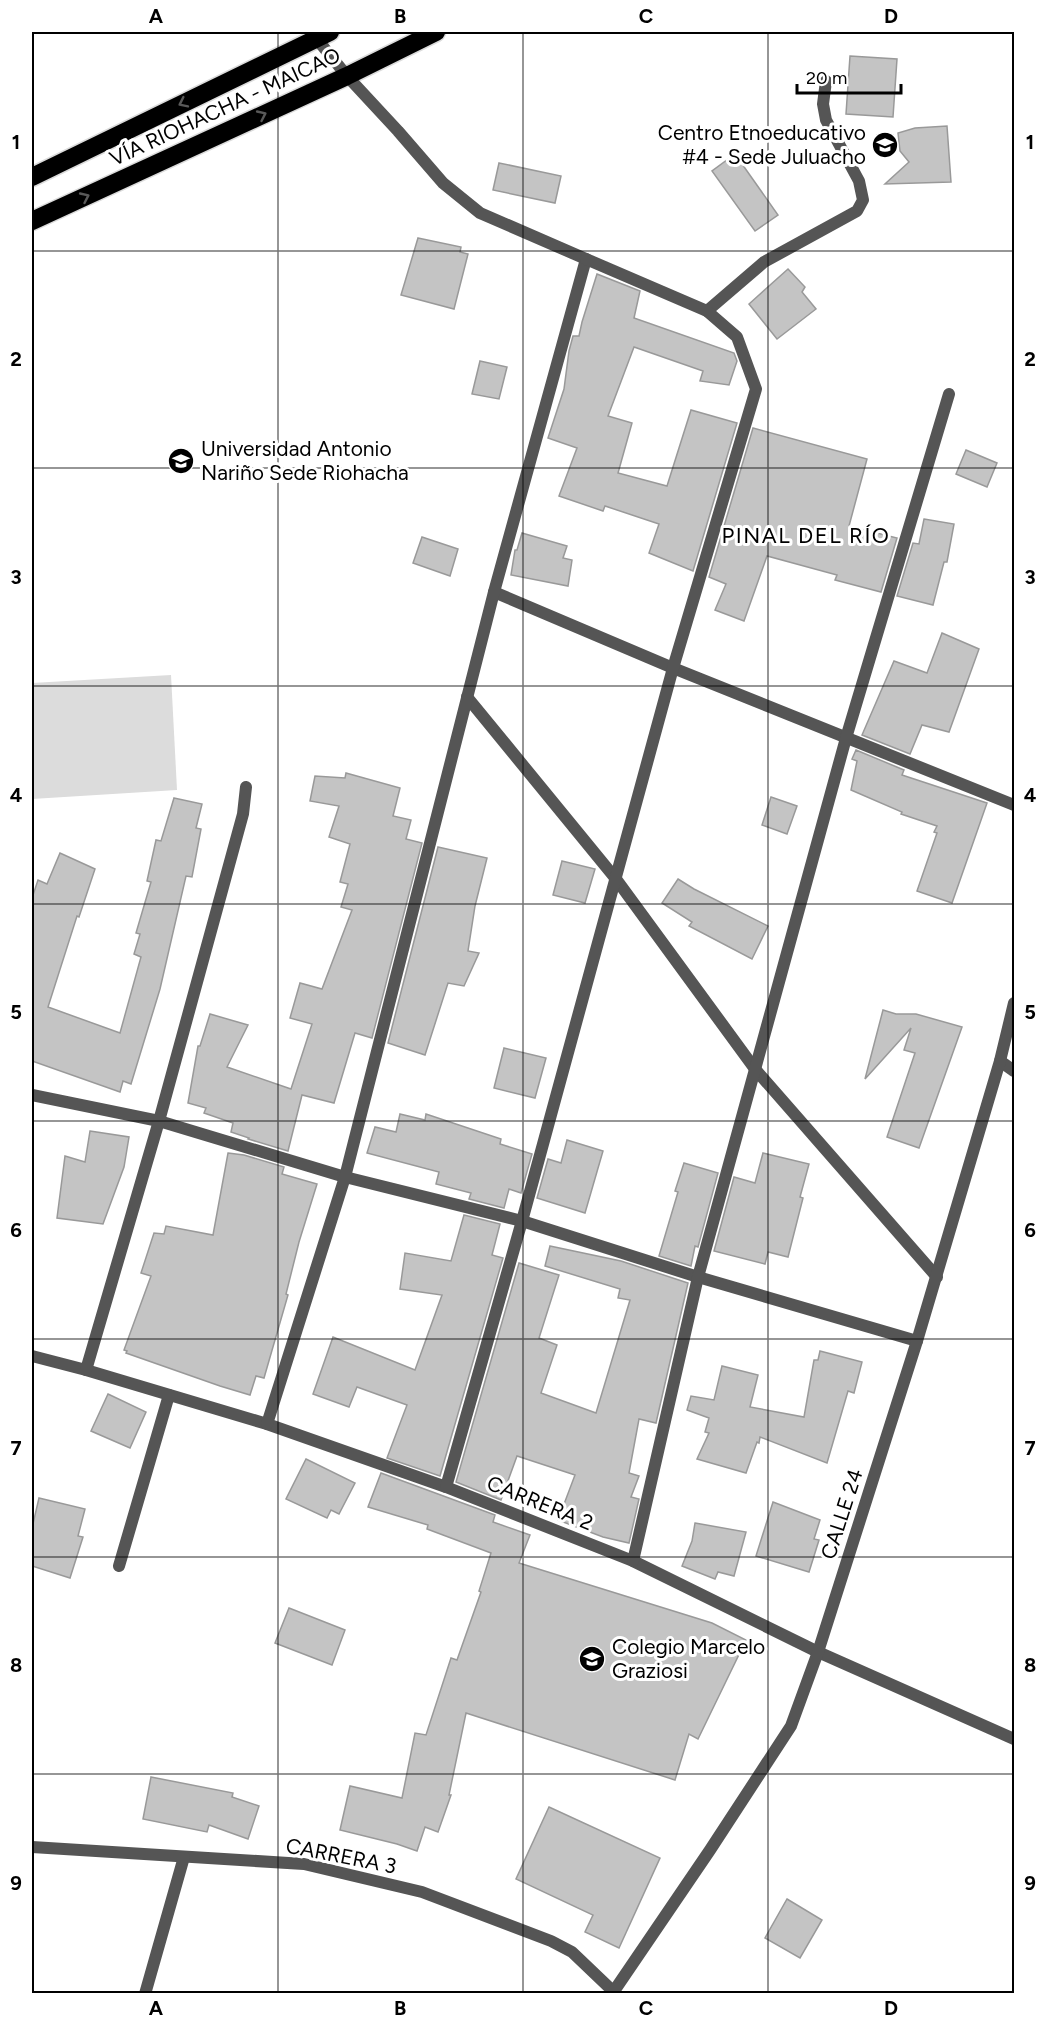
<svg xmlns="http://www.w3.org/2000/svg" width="1046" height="2025" viewBox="0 0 1046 2025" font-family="Figtree,sans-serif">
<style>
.green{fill:#dcdcdc}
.building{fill:#c4c4c4;stroke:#999;stroke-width:1.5}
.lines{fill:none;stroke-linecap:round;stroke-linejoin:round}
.highway-casing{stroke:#dbdbdb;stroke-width:21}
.lane{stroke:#555;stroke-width:12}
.street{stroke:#555;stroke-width:12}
.highway{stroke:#000;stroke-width:18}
.oneway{stroke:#595959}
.grid{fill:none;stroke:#000;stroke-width:1.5;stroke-opacity:0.55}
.labels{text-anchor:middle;stroke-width:6;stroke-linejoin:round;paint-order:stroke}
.street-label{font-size:21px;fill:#000;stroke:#fff}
.poi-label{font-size:21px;fill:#000;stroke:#fff;text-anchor:start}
.neighbourhood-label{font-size:22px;letter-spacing:1.5px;fill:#000;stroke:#fff}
.neatline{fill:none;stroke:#000;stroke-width:2}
.grid-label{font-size:20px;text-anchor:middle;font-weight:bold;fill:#000}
</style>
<rect width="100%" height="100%" fill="#fff"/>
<!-- green -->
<path class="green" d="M 171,675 L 177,790 L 32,799 L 32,683 Z"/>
<!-- building -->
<g class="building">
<path d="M 850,56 L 897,59 L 893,117 L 846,114 Z"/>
<path d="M 947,126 L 951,182 L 885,184 L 909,162 L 900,151 L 898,133 L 915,128 Z"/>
<path d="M 735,154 L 778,215 L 755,231 L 712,171 Z"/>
<path d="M 499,163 L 561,176 L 555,203 L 493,190 Z"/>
<path d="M 418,238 L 461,247 L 460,252 L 468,254 L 454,309 L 401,295 Z"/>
<path d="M 788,269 L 805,287 L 802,292 L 816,309 L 777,339 L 749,304 Z"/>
<path d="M 597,274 L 640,291 L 634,318 L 734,353 L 737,361 L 729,385 L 700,381 L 703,371 L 634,347 L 608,416 L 632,423 L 618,473 L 667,486 L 691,410 L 737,423 L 693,571 L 649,553 L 659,524 L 605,506 L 603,511 L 559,496 L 577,448 L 548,438 L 564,389 L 569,351 L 573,336 L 579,336 L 582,322 Z"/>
<path d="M 480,361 L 507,367 L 499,399 L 472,394 Z"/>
<path d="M 753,428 L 867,459 L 849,526 L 897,538 L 881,592 L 835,580 L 837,575 L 767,556 L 744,621 L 715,610 L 726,584 L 709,577 Z"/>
<path d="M 966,450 L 997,463 L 987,487 L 956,474 Z"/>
<path d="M 924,519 L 954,524 L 947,562 L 944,562 L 933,605 L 897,596 L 913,543 L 919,544 Z"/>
<path d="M 522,533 L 567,546 L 563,558 L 572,560 L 568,586 L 511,575 L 515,550 L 517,550 Z"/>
<path d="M 422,537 L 458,549 L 450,576 L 413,563 Z"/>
<path d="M 942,633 L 979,649 L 949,732 L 922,725 L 910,754 L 862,735 L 894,661 L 927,673 Z"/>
<path d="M 856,750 L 904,770 L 902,775 L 987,803 L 952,903 L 917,891 L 937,833 L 934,832 L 937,826 L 901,814 L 902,812 L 851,790 L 857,761 L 852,759 Z"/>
<path d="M 346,773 L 400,788 L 393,816 L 411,820 L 406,839 L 422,843 L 372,1038 L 355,1033 L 334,1103 L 302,1095 L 288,1151 L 248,1139 L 249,1138 L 231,1132 L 233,1123 L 204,1113 L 206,1108 L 188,1103 L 198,1046 L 200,1046 L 210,1014 L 248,1025 L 227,1067 L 291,1089 L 312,1024 L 290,1018 L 300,983 L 322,989 L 352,910 L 341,907 L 348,884 L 340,882 L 350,844 L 329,837 L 339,806 L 310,801 L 315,776 L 345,778 Z"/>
<path d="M 771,797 L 797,806 L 787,834 L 762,825 Z"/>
<path d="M 174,798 L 202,804 L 196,828 L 201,829 L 192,877 L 186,876 L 160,989 L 131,1084 L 123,1081 L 120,1092 L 32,1061 L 32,898 L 38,880 L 47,884 L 60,853 L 95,869 L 79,917 L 77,916 L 48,1007 L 120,1033 L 141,957 L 134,954 L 140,934 L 136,933 L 151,882 L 147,881 L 156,840 L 161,841 Z"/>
<path d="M 438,847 L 487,858 L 475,906 L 468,951 L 479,953 L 464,986 L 448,983 L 425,1055 L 388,1043 Z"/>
<path d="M 562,861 L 595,869 L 585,903 L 553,895 Z"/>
<path d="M 678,879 L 694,889 L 768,926 L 752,959 L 689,926 L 692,922 L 662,903 Z"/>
<path d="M 883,1010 L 896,1014 L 916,1014 L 962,1027 L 919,1148 L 887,1137 L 915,1053 L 904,1050 L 911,1028 L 865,1079 Z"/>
<path d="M 504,1048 L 546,1058 L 535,1098 L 494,1088 Z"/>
<path d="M 400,1114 L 425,1120 L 426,1114 L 501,1139 L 500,1144 L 532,1154 L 521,1193 L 509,1189 L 504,1208 L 469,1199 L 471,1193 L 436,1184 L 439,1172 L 367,1153 L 375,1127 L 396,1132 Z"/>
<path d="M 90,1131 L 129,1137 L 124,1167 L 103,1224 L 57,1218 L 65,1156 L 85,1162 Z"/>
<path d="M 567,1140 L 603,1151 L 585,1213 L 537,1198 L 548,1159 L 561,1163 Z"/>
<path d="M 228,1153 L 244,1155 L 284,1167 L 282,1174 L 317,1184 L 299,1242 L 286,1294 L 288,1295 L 264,1378 L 256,1376 L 250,1395 L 220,1386 L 126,1353 L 127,1351 L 124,1350 L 151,1276 L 141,1273 L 154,1233 L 164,1234 L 166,1226 L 213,1235 Z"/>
<path d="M 763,1153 L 809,1164 L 800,1197 L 803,1198 L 788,1257 L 768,1252 L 765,1264 L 714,1251 L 734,1177 L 755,1183 Z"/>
<path d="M 684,1163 L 718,1173 L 698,1247 L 695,1246 L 691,1266 L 659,1256 L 678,1192 L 675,1191 Z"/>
<path d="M 464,1215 L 500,1224 L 492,1255 L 503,1258 L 440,1476 L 387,1458 L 407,1405 L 357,1387 L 349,1407 L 313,1394 L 333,1337 L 415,1370 L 442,1295 L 400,1289 L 405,1253 L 451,1261 Z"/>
<path d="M 550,1246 L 621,1261 L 688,1283 L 656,1423 L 639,1419 L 629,1473 L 639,1476 L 631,1497 L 639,1499 L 629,1543 L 603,1537 L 558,1520 L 575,1475 L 517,1456 L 501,1500 L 456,1482 L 519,1263 L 559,1275 L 539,1338 L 557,1345 L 541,1393 L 596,1413 L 630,1300 L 618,1298 L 620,1289 L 545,1266 Z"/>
<path d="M 820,1351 L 862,1362 L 854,1393 L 848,1391 L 827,1463 L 760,1437 L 759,1443 L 757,1442 L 746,1473 L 697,1459 L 709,1433 L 705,1432 L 709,1418 L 687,1410 L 691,1396 L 714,1400 L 722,1366 L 758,1375 L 750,1407 L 804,1417 L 814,1360 L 818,1360 Z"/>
<path d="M 108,1394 L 146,1412 L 130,1448 L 91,1431 Z"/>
<path d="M 306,1459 L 355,1483 L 339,1514 L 331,1510 L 327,1518 L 286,1499 Z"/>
<path d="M 381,1473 L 495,1515 L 493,1522 L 530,1535 L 519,1563 L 712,1623 L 746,1640 L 698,1739 L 689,1734 L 675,1780 L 466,1713 L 449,1795 L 451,1795 L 438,1832 L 425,1827 L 417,1851 L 397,1844 L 340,1830 L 350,1786 L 402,1798 L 415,1733 L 426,1735 L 451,1658 L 457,1660 L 481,1592 L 479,1591 L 491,1553 L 427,1529 L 428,1525 L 368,1507 Z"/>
<path d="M 39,1498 L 85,1509 L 78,1536 L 83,1537 L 70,1578 L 32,1566 L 32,1528 Z"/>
<path d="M 773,1502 L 820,1520 L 814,1539 L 819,1540 L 809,1572 L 756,1556 Z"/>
<path d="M 695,1523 L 746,1532 L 734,1576 L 718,1572 L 715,1579 L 682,1566 L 692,1541 Z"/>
<path d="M 289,1608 L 345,1630 L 332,1665 L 275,1643 Z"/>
<path d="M 151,1777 L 233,1793 L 232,1797 L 259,1806 L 248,1839 L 209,1825 L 207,1832 L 143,1819 Z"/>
<path d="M 549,1807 L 660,1858 L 619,1948 L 585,1932 L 593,1915 L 516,1879 Z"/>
<path d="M 787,1899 L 822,1920 L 800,1958 L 765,1938 Z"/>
</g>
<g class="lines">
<!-- highway casing -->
<g class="highway-casing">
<g id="highway">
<path d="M 32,177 L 330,32"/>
<path d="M 32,221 L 347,76 L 436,32"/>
</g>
</g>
<!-- lane -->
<path class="lane" d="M 119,1566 L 169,1395"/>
<!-- street -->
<g class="street">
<path d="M 707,311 L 764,262 L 857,211 L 863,200 L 859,181 L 826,120 L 823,104 L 826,81"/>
<path d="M 494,592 L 673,668 L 1014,805"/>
<path d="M 467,697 L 616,879 L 755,1069 L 937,1277"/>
<path d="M 1000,1061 L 1014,1071"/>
<path d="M 32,1095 L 159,1121 L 345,1177 L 522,1221 L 698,1277 L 917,1341"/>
<path d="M 32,1356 L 86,1370 L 267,1424 L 446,1487 L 633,1561 L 818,1652 L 1014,1739"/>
<path d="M 86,1370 L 159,1121 L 243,814 L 246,787"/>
<path d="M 267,1424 L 345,1177 L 494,592 L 586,259 L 480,213 L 443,183 L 398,131 L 347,76 L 316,38"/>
<path d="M 446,1487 L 522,1221 L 673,668 L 756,389 L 737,337 L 707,311 L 586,259"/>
<path d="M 633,1561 L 698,1277 L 846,738 L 949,394"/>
<path d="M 32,1847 L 304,1864 L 422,1892 L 551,1941 L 572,1952 L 616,1994"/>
<path d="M 145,1994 L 184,1857"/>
<path d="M 612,1994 L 710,1850 L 791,1726 L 818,1652 L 917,1341 L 1000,1061 L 1014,1003"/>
</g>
<!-- highway -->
<use href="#highway" class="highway"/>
</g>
<!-- one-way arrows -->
<defs><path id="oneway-chevron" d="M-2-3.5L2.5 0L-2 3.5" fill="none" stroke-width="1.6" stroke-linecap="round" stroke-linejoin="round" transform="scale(1.5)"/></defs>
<g class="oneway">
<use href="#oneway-chevron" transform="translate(183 103) rotate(154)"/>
<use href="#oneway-chevron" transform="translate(262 115) rotate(-25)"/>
<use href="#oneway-chevron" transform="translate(85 197) rotate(-25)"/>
</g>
<!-- grid -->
<path class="grid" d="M 278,32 L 278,1994M 523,32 L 523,1994M 768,32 L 768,1994M 32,251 L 1014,251M 32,468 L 1014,468M 32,686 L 1014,686M 32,904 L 1014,904M 32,1121 L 1014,1121M 32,1339 L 1014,1339M 32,1557 L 1014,1557M 32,1774 L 1014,1774"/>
<!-- icons -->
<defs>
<g id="school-disc" transform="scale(1.35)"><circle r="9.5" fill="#000" stroke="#fff"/><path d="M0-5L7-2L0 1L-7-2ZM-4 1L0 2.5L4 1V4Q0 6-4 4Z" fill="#fff"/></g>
<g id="university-disc" transform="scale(1.35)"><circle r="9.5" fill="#000" stroke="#fff"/><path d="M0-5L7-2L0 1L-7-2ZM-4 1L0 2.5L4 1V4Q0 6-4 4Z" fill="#fff"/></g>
</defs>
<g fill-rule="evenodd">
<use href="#school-disc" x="885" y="145"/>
<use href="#university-disc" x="181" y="461"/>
<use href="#school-disc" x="592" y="1659"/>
</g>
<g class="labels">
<!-- street labels -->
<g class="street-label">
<text transform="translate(225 107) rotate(-25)" y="7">VÍA RIOHACHA - MAICAO</text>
<text transform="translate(540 1503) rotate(22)" y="7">CARRERA 2</text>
<text transform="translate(842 1514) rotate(-72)" y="7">CALLE 24</text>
<text transform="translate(341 1856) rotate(11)" y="7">CARRERA 3</text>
</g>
<!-- poi labels -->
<g class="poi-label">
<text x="866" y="140" text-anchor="end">Centro Etnoeducativo<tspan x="866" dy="24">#4 - Sede Juluacho</tspan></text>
<text x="201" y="456">Universidad Antonio<tspan x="201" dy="24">Nariño Sede Riohacha</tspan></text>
<text x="612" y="1654">Colegio Marcelo<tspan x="612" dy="24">Graziosi</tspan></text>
</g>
<!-- neighbourhood labels -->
<g class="neighbourhood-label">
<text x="806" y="543">PINAL DEL RÍO</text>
</g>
</g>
<!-- border -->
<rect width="1046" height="2025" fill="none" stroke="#ffffff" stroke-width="66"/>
<!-- scale -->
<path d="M797 84v9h104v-9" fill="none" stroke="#000000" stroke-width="3"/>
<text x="806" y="84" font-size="18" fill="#000000" stroke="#ffffff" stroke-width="4.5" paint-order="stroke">20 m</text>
<rect x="33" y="33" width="980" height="1959" class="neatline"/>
<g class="grid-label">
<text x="156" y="23">A</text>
<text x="400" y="23">B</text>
<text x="646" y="23">C</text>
<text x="891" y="23">D</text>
<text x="16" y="149">1</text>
<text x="1030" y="149">1</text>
<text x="16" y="366">2</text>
<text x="1030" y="366">2</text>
<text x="16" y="584">3</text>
<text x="1030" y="584">3</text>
<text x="16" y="802">4</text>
<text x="1030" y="802">4</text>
<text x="16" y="1019">5</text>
<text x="1030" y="1019">5</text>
<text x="16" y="1237">6</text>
<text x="1030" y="1237">6</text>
<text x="16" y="1455">7</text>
<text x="1030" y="1455">7</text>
<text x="16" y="1672">8</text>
<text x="1030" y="1672">8</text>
<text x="16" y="1890">9</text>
<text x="1030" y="1890">9</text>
<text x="156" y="2015">A</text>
<text x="400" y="2015">B</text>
<text x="646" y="2015">C</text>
<text x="891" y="2015">D</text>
</g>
</svg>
